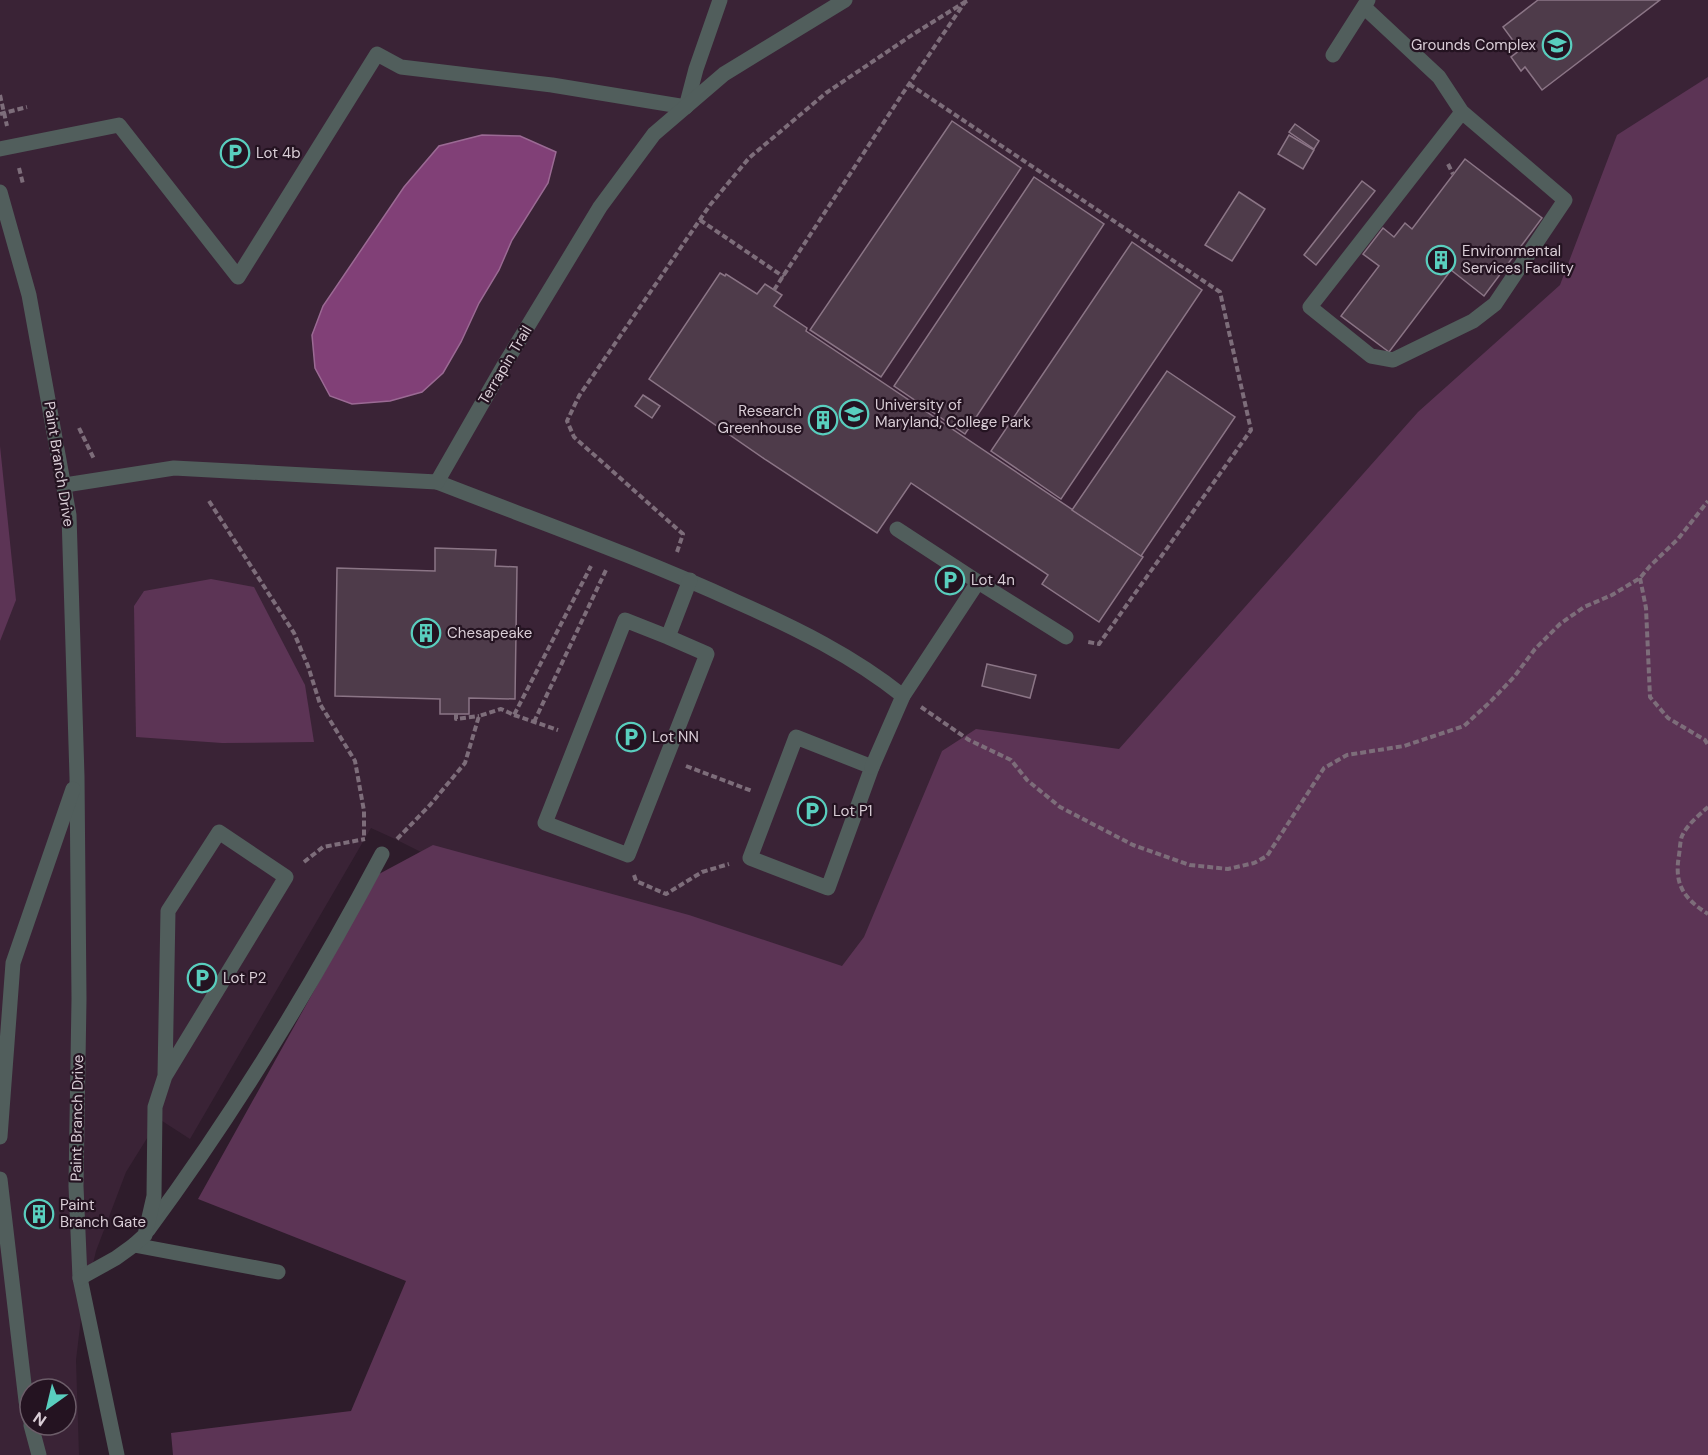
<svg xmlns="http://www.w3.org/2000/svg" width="1708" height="1455" viewBox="0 0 1708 1455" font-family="'DM Sans',sans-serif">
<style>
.built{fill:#3a2336;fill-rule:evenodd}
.green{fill:#5c3455}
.water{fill:#814077;stroke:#9b6a94;stroke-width:1.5}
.building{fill:#4e3b4a;stroke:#8b7586;stroke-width:1.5}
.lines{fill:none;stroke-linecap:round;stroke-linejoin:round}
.path{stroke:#7d6d7a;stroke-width:4;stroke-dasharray:6 3;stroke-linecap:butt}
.minor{stroke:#515e5c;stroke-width:15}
.labels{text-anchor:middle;stroke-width:4.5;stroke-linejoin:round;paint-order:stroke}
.poi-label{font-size:15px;fill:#d9cdd6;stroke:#241321;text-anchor:start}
.street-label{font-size:15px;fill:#d9cdd6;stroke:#241321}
</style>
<rect width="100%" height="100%" fill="#2e1c2b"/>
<!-- built -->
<path class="built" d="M 0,0 L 1708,0 L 1708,1455 L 998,1141 L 395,839 L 371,828 L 190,1139 L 159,1119 L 126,1172 L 96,1251 L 82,1310 L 76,1360 L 79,1455 L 0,1455 ZM 30,1389 L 66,1389 L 66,1425 L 30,1425 Z"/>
<!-- green -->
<g class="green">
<path d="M 1708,77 L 1708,1455 L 173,1455 L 171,1433 L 351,1411 L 406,1281 L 198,1199 L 379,874 L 433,845 L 689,915 L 842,966 L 864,937 L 942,751 L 976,729 L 1119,749 L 1418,412 L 1560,285 L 1617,135 Z"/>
<path d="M 0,446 L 16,600 L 0,641 Z"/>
<path d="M 211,579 L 254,587 L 305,685 L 314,742 L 222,743 L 136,737 L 134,606 L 144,591 Z"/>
</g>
<!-- water -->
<path class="water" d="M 482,135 L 520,136 L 556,152 L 548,183 L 512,240 L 499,270 L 479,303 L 461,342 L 443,373 L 422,392 L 390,401 L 352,404 L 330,396 L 315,368 L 312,335 L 323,306 L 404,187 L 439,146 Z"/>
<!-- building -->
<g class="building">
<path d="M 1538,0 L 1660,0 L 1542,90 L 1525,67 L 1521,71 L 1511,57 L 1520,50 L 1503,27 Z"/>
<path d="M 952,121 L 1021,168 L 881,377 L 810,330 Z"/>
<path d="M 1295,124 L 1319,141 L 1314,149 L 1289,132 Z"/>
<path d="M 1289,135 L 1314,150 L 1303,169 L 1278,154 Z"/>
<path d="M 1465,159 L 1542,218 L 1484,296 L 1451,270 L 1389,352 L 1341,316 L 1379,266 L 1363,254 L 1383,228 L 1394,237 L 1405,223 L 1412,229 Z"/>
<path d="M 1034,177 L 1104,224 L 965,434 L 894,386 Z"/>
<path d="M 1362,181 L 1375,191 L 1316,265 L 1304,255 Z"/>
<path d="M 1239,192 L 1265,209 L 1232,261 L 1205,245 Z"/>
<path d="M 1132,242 L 1202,290 L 1061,499 L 991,451 Z"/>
<path d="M 720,273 L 725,276 L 726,274 L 757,294 L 765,284 L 782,295 L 774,306 L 807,328 L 806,331 L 1143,557 L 1099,622 L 1042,584 L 1048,575 L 911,483 L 877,533 L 766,460 L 649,379 Z"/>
<path d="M 1167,371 L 1235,417 L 1141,556 L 1072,510 Z"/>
<path d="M 643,395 L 660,406 L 652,418 L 635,406 Z"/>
<path d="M 435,548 L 496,550 L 495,566 L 517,567 L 515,699 L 469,698 L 469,714 L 440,714 L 440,699 L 335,696 L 337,568 L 435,571 Z"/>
<path d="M 987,664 L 1036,675 L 1030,698 L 982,686 Z"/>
<path d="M 47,1204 L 48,1224 L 32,1225 L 31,1205 Z"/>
</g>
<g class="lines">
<!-- path -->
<g class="path">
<path d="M 909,84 L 1220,292 L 1251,430 L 1099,644 L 1088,642"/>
<path d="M 0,95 L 7,126"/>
<path d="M 0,114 L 27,107"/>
<path d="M 1448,164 L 1453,174"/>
<path d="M 19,168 L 23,184"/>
<path d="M 700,220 L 784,277"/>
<path d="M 774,290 L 903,93 L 965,2 L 970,0"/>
<path d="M 79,428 L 94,459"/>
<path d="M 209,501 L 294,633 L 308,666 L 320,704 L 355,761 L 364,811 L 364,838"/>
<path d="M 677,552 L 683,534 L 574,437 L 567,421 L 579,396 L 710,205 L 749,158 L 826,93 L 915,33 L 965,2"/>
<path d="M 1640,578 L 1646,608 L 1650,697 L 1668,718 L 1705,740 L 1708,745"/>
<path d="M 921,707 L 969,740 L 1011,760 L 1027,780 L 1060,807 L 1133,845 L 1190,865 L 1228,869 L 1254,863 L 1267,856 L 1324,768 L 1347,755 L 1404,746 L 1464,726 L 1490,702 L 1514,677 L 1535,649 L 1560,624 L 1584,607 L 1612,595 L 1640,578 L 1650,566 L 1678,539 L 1708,501"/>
<path d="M 456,714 L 456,719 L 479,716"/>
<path d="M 514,715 L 558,730"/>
<path d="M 534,722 L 606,570"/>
<path d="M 686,766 L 752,791"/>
<path d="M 1708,807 C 1699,815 1687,825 1682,836 C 1680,841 1680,849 1679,855 C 1674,884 1683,898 1708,914"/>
<path d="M 397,839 L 430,805 L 465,763 L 479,716 L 501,709 L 514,715 L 591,566"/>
<path d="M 304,862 L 323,847 L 365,839"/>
<path d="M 634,875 L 636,881 L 666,894 L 702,872 L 729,864"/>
</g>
<!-- minor -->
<g class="minor">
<path d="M 1364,7 L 1439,77 L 1462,112 L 1310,307 L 1371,356 L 1393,360 L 1473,321 L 1495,304 L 1565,200 L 1462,112"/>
<path d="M 1333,55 L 1368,0"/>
<path d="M 0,149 L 119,125 L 238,277 L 377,54 L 401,67 L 552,85 L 686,107 L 696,69 L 720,0"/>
<path d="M 0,192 L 29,295 L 69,515 L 77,777 L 79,999 L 76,1186 L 80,1278 L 117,1455"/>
<path d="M 437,482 C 537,521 639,557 737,602 C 796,628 853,656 903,696"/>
<path d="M 65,485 L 174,468 L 437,482 L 503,367 L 600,207 L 654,134 L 724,74 L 845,0"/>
<path d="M 978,582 L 1066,637"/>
<path d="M 668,637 L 707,654 L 628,855 L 545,823 L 625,620 L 668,637 L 690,580"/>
<path d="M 796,737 L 872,767 L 828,888 L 750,858 Z"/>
<path d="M 872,767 L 903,696 L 978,582 L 897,529"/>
<path d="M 0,1137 L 13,963 L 73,789"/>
<path d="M 0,1179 L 26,1401 L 30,1419"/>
<path d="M 148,1230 C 236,1111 313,984 382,854"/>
<path d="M 134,1245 L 278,1272"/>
<path d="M 80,1278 L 116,1258 L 134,1245 L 145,1235 L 154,1196 L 155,1107 L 165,1076 L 286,877 L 219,832 L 168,911 L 165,1076"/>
<path d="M 31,1425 L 39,1455"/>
</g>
</g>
<!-- icons -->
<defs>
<g id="university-ring" transform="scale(1.5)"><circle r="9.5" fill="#241321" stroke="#59cebe" stroke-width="1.5"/><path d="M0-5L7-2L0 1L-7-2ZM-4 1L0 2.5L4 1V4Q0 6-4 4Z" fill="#59cebe"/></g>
<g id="parking-ring" transform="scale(1.5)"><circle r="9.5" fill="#241321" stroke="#59cebe" stroke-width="1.5"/><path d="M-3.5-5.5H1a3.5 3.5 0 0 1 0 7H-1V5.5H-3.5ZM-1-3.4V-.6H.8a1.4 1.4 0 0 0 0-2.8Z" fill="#59cebe"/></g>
<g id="building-ring" transform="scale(1.5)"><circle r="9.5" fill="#241321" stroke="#59cebe" stroke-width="1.5"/><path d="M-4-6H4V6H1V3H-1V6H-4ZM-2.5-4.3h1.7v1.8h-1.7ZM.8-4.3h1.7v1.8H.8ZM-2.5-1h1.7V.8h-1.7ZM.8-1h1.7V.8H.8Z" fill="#59cebe"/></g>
</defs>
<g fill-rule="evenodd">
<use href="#university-ring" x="1557" y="45"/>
<use href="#parking-ring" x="235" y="153"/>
<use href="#building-ring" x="1441" y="260"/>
<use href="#university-ring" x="854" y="414"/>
<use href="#building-ring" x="823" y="420"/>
<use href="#parking-ring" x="950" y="580"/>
<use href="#building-ring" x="426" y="633"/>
<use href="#parking-ring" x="631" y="737"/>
<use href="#parking-ring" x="812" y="811"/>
<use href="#parking-ring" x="202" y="978"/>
<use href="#building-ring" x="39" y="1214"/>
</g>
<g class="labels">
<!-- poi labels -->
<g class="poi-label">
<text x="1536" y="50" text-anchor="end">Grounds Complex</text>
<text x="256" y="158">Lot 4b</text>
<text x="1462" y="256">Environmental<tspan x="1462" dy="17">Services Facility</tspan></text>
<text x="875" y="410">University of<tspan x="875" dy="17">Maryland, College Park</tspan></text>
<text x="802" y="416" text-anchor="end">Research<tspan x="802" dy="17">Greenhouse</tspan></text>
<text x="971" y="585">Lot 4n</text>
<text x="447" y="638">Chesapeake</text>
<text x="652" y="742">Lot NN</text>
<text x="833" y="816">Lot P1</text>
<text x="223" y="983">Lot P2</text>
<text x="60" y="1210">Paint<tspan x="60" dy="17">Branch Gate</tspan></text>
</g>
<!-- street labels -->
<g class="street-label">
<text transform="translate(505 365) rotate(-59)" y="5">Terrapin Trail</text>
<text transform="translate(59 464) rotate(81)" y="5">Paint Branch Drive</text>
<text transform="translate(77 1118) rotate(-89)" y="5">Paint Branch Drive</text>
</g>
</g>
<!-- north arrow -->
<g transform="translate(48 1407) rotate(214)"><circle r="28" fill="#241321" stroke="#6c5d69" stroke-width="1.5"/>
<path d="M0-4.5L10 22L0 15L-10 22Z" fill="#59cebe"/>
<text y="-9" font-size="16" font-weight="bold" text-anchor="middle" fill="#d9cdd6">N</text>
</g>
</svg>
